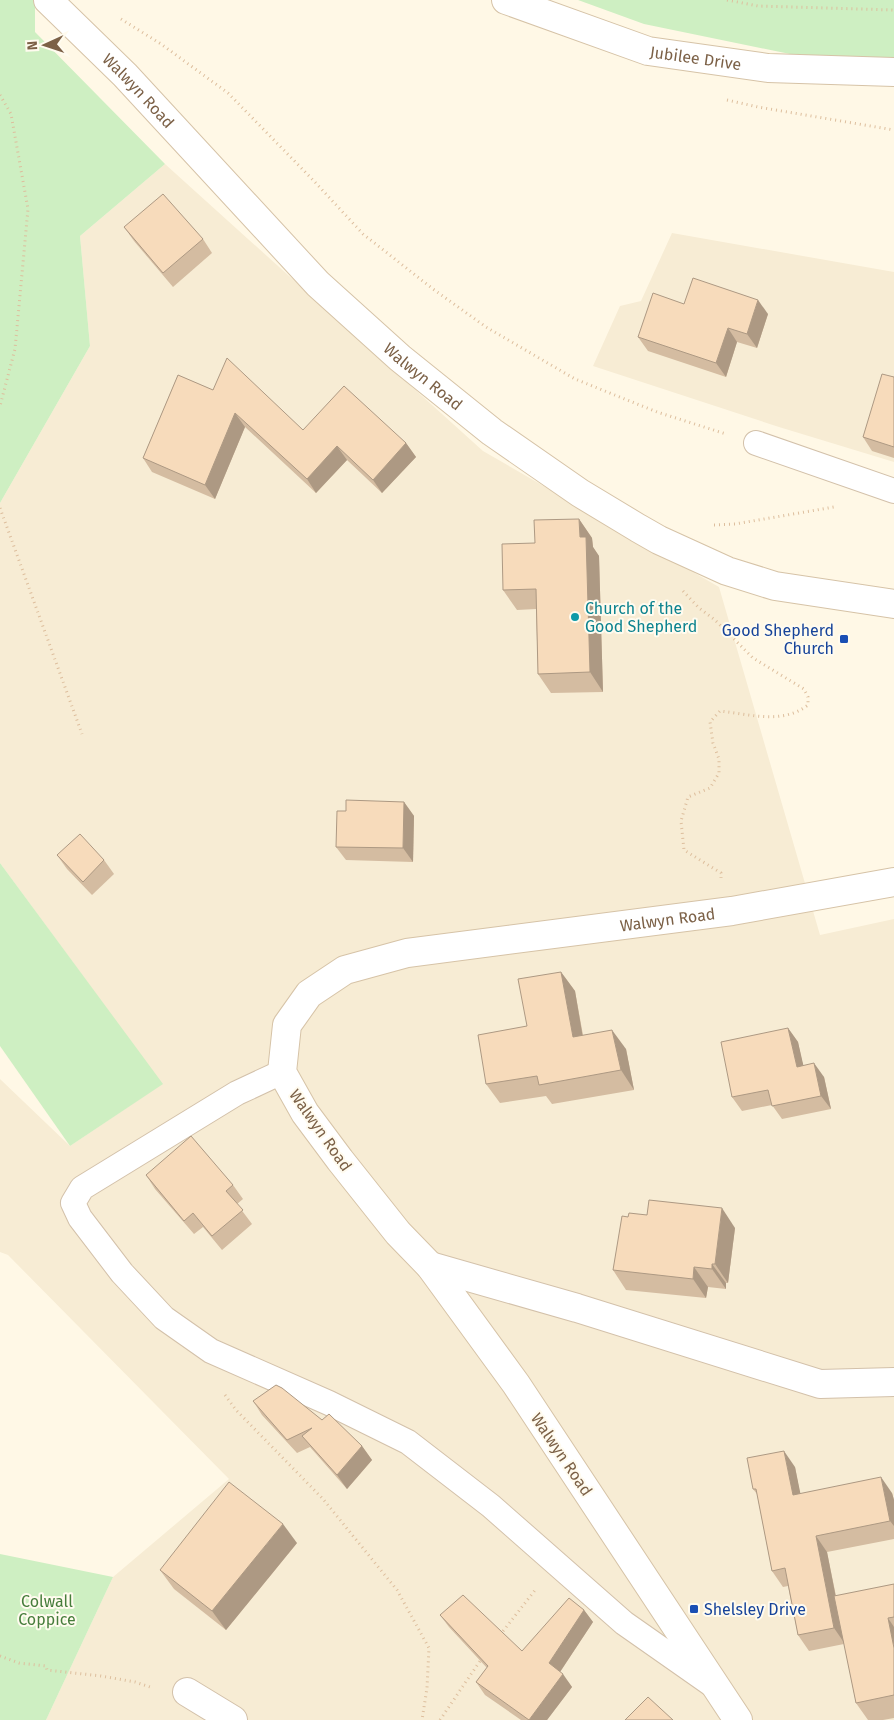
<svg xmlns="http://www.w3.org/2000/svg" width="894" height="1720" viewBox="0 0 894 1720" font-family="'Fira Sans',sans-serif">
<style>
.residential{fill:#f7ecd4}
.green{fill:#ceefc2}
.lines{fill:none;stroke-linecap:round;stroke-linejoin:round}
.service-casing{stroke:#d3c1aa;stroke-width:26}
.minor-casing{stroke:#d3c1aa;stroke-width:30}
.secondary-casing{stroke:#d6c3a7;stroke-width:30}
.path{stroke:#ddbe9d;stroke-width:3;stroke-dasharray:1 4;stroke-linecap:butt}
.service{stroke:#fff;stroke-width:24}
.minor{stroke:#fff;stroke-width:28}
.secondary{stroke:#fff;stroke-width:28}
.wall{fill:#d4bca1}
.shaded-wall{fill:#ad9983}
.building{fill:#f7dbbb;stroke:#ad9983}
.culture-dot{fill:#0f9aa8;stroke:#fffbef;stroke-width:2}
.transit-dot{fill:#1a4fb4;stroke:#fffbef;stroke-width:2}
.labels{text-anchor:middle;stroke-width:4;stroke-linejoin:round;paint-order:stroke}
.street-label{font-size:16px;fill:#7c6147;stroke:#fffbef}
.culture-label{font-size:16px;fill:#0d838f;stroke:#fffbef;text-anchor:start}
.transit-label{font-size:16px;fill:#164399;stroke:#fffbef;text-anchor:end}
.park-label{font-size:16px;fill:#467d3b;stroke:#fffbef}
</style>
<rect width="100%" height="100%" fill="#fff8e6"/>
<!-- residential -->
<g class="residential">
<path d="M 165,164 L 483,451 L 719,587 L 820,935 L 894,919 L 894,1720 L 46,1720 L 113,1577 L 229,1479 L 8,1255 L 0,1252 L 0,1079 L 70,1146 L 162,1084 L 0,863 L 0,503 L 90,346 L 80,236 Z"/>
<path d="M 672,233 L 894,272 L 894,462 L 779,427 L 593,366 L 620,306 L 641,301 Z"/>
</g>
<!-- green -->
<g class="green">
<path d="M 0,0 L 35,0 L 35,32 L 165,164 L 80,236 L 90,346 L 0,503 Z"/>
<path d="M 578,0 L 894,0 L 894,70 L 873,71 L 644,24 Z"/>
<path d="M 0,863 L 163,1084 L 70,1146 L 0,1046 Z"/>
<path d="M 0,1554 L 113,1577 L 46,1720 L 0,1720 Z"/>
</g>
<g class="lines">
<!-- service casing -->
<g class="service-casing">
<g id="service">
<path d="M 756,443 L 894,491"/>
<path d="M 282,1072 L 237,1093 L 82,1188 L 73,1203 L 80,1218 L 122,1273 L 164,1318 L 211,1351 L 329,1403 L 408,1442 L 491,1506 L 624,1623 L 711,1684"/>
</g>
</g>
<!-- minor casing -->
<g class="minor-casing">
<g id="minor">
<path d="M 430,1266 L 577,1308 L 820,1384 L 894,1382"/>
<path d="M 187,1692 L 233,1720"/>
</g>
</g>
<!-- secondary casing -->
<g class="secondary-casing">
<g id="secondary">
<path id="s1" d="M 48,0 L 125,75 L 318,284 L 400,358 L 492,432 L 580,493 L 638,528 L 659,540 L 727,571 L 775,586 L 894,604"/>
<path id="s2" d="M 506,0 L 648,51 L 768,68 L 894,72"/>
<path id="s3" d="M 738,1720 L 516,1384 L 430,1266 L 398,1233 L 340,1160 L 305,1113 L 282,1072 L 287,1025 L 309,994 L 345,970 L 407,953 L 732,911 L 894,882"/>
</g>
</g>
<!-- path -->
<g class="path">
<path d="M 727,0 L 758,6 L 894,10"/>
<path d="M 121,19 L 161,44 L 228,93 L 313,180 L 363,234 L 433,289 L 486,327 L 575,379 L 657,412 L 726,434"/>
<path d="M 0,95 L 11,114 L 28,209 L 15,349 L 0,406"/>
<path d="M 727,100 L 758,107 L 894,130"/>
<path d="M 0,508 L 82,734"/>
<path d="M 714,525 L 735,524 L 834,507"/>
<path d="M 683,591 L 699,608 L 715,620 L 753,658 L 804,689 L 808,697 L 808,705 C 782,725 749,714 720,711 L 710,722 L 713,743 L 719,759 L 719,773 L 710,788 L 688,797 L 681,821 L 684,850 L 721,873 L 721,878"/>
<path d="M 225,1395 L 236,1410 L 323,1499 L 397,1590 L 429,1648 L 427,1688 L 422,1720"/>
<path d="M 500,1635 L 536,1589"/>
<path d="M 0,1656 L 19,1663 L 46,1666 L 47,1670 L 101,1676 L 135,1682 L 153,1688"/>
<path d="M 440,1720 L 482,1658"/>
</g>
<!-- service -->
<use href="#service" class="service"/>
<!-- minor -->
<use href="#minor" class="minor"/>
<!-- secondary -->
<use href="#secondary" class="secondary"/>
</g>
<!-- wall -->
<g class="wall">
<path d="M 124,227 L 203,239 L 212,253 L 173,287 L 134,241 Z"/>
<path d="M 684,304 L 768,314 L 757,348 L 737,342 L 726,377 L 648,351 L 638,337 Z"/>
<path d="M 178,375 L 303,430 L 406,443 L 416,457 L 382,493 L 347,460 L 316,493 L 245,427 L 215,499 L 152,472 L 143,458 Z"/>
<path d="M 894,377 L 894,458 L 872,451 L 863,437 Z"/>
<path d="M 579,519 L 592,538 L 593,547 L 599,556 L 603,692 L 551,693 L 538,674 L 536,609 L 517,610 L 503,590 L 535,543 Z"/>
<path d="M 404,802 L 414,816 L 413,862 L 346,860 L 336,847 L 346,811 Z"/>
<path d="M 57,855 L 104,860 L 114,874 L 92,895 L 67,869 Z"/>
<path d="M 561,972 L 575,991 L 583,1035 L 626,1049 L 634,1090 L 552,1104 L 546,1096 L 500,1103 L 486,1084 L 527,1026 Z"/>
<path d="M 788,1028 L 798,1042 L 803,1066 L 824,1077 L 831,1109 L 782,1119 L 772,1105 L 742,1111 L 732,1097 Z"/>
<path d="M 146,1175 L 233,1185 L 243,1199 L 237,1204 L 252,1224 L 222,1250 L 203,1227 L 194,1234 L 155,1189 Z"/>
<path d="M 735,1228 L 728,1283 L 726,1283 L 726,1289 L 708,1287 L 706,1298 L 626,1290 L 613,1270 Z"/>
<path d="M 253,1401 L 322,1420 L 362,1446 L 372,1460 L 347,1489 L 310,1447 L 297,1453 L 262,1415 Z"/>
<path d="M 795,1467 L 800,1494 L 892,1493 L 894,1500 L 894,1539 L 827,1552 L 836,1596 L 894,1584 L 894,1718 L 883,1720 L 868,1720 L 856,1703 L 844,1644 L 809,1651 L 798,1635 L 788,1586 L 783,1587 L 772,1571 L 757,1494 L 753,1489 Z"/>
<path d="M 297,1543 L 226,1630 L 174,1589 L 160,1570 Z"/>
<path d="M 584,1610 L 593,1622 L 560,1672 L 572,1687 L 547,1720 L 521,1720 L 485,1695 L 476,1682 L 487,1668 L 449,1627 L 440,1615 L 522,1651 Z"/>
</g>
<!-- shaded-wall -->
<g class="shaded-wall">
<path d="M 758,300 L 768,314 L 757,348 L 747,334 Z"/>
<path d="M 728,328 L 737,342 L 726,377 L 716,363 Z"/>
<path d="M 235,413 L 245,427 L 215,499 L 205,485 Z"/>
<path d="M 406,443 L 416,457 L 382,493 L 373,480 Z"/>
<path d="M 337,446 L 347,460 L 316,493 L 307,479 Z"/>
<path d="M 579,519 L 592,538 L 593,547 L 599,556 L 603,692 L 590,672 Z"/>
<path d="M 404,802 L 414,816 L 413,862 L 403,848 Z"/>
<path d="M 561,972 L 575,991 L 586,1056 L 573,1037 Z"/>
<path d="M 788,1028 L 798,1042 L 807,1081 L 797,1067 Z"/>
<path d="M 612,1030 L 626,1049 L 634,1090 L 621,1070 Z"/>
<path d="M 814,1063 L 824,1077 L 831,1109 L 821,1096 Z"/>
<path d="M 722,1208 L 735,1228 L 728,1283 L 715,1264 Z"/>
<path d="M 712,1264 L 726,1283 L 726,1289 L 712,1269 Z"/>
<path d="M 694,1267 L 708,1287 L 706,1298 L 693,1279 Z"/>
<path d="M 362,1446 L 372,1460 L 347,1489 L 337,1475 Z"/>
<path d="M 784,1451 L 795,1467 L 804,1511 L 793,1495 Z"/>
<path d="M 881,1477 L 892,1493 L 894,1500 L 894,1526 L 890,1521 Z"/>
<path d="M 283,1524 L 297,1543 L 226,1630 L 212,1611 Z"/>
<path d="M 816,1536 L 827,1552 L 845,1644 L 834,1628 Z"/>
<path d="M 584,1610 L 593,1622 L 558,1675 L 549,1663 Z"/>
<path d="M 888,1618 L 894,1627 L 894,1648 Z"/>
<path d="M 563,1674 L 572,1687 L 547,1720 L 529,1720 Z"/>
</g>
<!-- building -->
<g class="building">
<path d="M 163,194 L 203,239 L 163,273 L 124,227 Z"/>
<path d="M 693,278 L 758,300 L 747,334 L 728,328 L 716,363 L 638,337 L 653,293 L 684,304 Z"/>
<path d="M 227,358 L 303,430 L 344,386 L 406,443 L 373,480 L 337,446 L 307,479 L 235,413 L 205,485 L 143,458 L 178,375 L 213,390 Z"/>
<path d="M 882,374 L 894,377 L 894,447 L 863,437 Z"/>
<path d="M 579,519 L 580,537 L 586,537 L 590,672 L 538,674 L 536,589 L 503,590 L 502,544 L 535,543 L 534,520 Z"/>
<path d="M 346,800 L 404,802 L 403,848 L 336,847 L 337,811 L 346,811 Z"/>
<path d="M 80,834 L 104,860 L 83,882 L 57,855 Z"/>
<path d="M 561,972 L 573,1037 L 612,1030 L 621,1070 L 539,1085 L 537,1076 L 486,1084 L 478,1035 L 527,1026 L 518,979 Z"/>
<path d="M 788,1028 L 797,1067 L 814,1063 L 821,1096 L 772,1106 L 768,1090 L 732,1097 L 721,1042 Z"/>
<path d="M 191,1136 L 233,1185 L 226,1191 L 243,1210 L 212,1236 L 193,1213 L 184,1221 L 146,1175 Z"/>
<path d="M 649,1200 L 722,1208 L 715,1264 L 712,1264 L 712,1269 L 694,1267 L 693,1279 L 613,1270 L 622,1216 L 628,1217 L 629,1213 L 647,1215 Z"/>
<path d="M 276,1385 L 282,1388 L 322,1420 L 329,1414 L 362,1446 L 337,1475 L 302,1436 L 312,1428 L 287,1440 L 253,1401 Z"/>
<path d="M 784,1451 L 793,1495 L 881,1477 L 890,1521 L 816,1536 L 834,1628 L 798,1635 L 785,1568 L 772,1571 L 756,1489 L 753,1489 L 747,1458 Z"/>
<path d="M 229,1482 L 283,1524 L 212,1611 L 160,1570 Z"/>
<path d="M 894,1584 L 894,1617 L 888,1618 L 894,1648 L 894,1695 L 856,1703 L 834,1596 Z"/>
<path d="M 463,1595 L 522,1651 L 569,1598 L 584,1610 L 549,1663 L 563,1674 L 529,1720 L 476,1682 L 488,1666 L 440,1615 Z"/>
<path d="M 648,1697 L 673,1720 L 625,1720 Z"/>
</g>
<!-- markers -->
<circle class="culture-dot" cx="575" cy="617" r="5"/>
<g class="transit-dot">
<rect x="839" y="634" width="10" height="10" rx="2.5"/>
<rect x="689" y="1604" width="10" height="10" rx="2.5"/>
</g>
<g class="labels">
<!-- street labels -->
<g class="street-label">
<text dy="6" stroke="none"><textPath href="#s2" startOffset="199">Jubilee Drive</textPath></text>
<text dy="6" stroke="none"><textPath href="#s1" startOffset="128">Walwyn Road</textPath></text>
<text dy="6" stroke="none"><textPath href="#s1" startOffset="532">Walwyn Road</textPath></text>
<text dy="6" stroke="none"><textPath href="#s3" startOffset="1249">Walwyn Road</textPath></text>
<text transform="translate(321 1130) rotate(55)" y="6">Walwyn Road</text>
<text transform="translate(562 1454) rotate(56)" y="6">Walwyn Road</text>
</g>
<!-- culture labels -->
<g class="culture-label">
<text x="585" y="614">Church of the<tspan x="585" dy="18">Good Shepherd</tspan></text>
</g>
<!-- transit labels -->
<g class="transit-label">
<text x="834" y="636">Good Shepherd<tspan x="834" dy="18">Church</tspan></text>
<text x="704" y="1615" text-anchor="start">Shelsley Drive</text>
</g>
<!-- park labels -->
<g class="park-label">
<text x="47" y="1607">Colwall<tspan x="47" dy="18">Coppice</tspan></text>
</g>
</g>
<!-- north arrow -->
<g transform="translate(45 45) rotate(267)" stroke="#fffbef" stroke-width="4" paint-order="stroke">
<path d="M0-4L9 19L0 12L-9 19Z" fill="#7c6147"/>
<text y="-8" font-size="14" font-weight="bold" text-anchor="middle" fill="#7c6147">N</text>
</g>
</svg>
